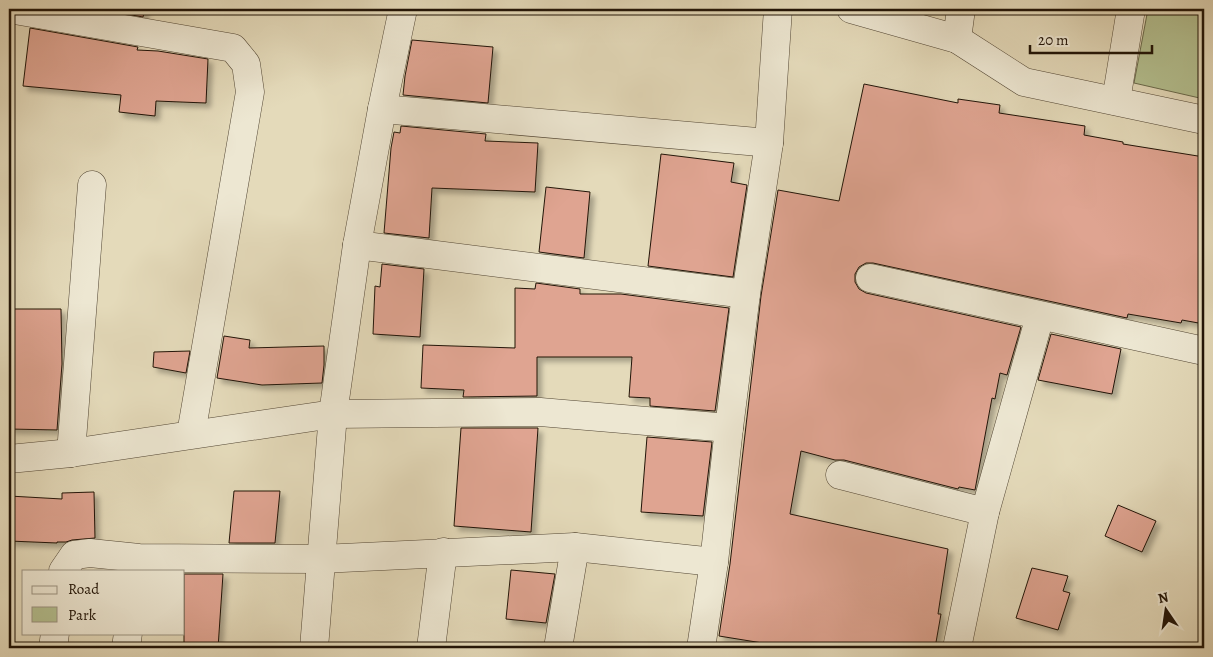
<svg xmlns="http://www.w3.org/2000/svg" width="1213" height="657" viewBox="0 0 1213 657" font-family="Alegreya,serif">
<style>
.green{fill:#b4c090;stroke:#6a6a4c}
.building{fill:#dfa491;stroke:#211407;filter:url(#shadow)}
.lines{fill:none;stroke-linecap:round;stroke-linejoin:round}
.street-casing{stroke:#524634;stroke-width:29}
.street{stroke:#ede7d2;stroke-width:28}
</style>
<defs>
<filter id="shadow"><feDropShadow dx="4.5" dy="4.5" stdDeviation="2.5" flood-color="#0004"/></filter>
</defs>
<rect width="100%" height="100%" fill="#e4daba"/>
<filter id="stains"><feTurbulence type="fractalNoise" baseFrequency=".004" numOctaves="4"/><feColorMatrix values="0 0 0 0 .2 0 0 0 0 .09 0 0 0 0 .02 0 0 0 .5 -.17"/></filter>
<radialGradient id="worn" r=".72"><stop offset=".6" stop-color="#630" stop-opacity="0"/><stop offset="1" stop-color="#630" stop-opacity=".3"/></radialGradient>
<!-- green -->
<path class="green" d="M 1148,9 L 1204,9 L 1204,99 L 1134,83 Z"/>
<!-- building -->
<g class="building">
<path d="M 99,9 L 145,9 L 143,17 Z"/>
<path d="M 30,28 L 138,47 L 137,50 L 158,51 L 208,59 L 206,103 L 156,101 L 155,116 L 119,112 L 121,95 L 23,86 Z"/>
<path d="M 412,40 L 493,47 L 488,103 L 403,95 L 405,76 Z"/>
<path d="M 864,84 L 958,103 L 958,99 L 1000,105 L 999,113 L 1085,126 L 1084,135 L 1123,142 L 1123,144 L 1204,157 L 1204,324 L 1182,320 L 1181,323 L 1128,314 L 1127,318 L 873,263 L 866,263 L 859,267 L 855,274 L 855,282 L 859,289 L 866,293 L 1021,327 L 1007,375 L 1000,373 L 995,399 L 992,398 L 975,490 L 959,487 L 958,489 L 844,460 L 835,460 L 801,451 L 790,514 L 948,549 L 938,614 L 941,614 L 935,648 L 780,648 L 781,646 L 719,636 L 730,564 L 761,296 L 778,190 L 839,201 Z"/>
<path d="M 401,126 L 486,134 L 485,141 L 538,143 L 535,192 L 432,188 L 429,238 L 384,233 L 391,148 L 394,132 L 400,133 Z"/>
<path d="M 661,154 L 734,163 L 731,182 L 747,185 L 733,277 L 648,266 Z"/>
<path d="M 546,187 L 590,192 L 584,258 L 539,252 Z"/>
<path d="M 382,264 L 424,269 L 420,337 L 373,334 L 375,286 L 380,287 Z"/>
<path d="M 536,283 L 580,289 L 580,294 L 621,294 L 729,308 L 715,411 L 650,406 L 650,398 L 629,397 L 632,357 L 537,357 L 537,396 L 463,397 L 464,390 L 421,388 L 423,345 L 515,348 L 515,288 L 535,289 Z"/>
<path d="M 9,309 L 61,309 L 62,364 L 57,430 L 9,429 Z"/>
<path d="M 1051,334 L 1121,349 L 1112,394 L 1038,380 Z"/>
<path d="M 224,336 L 250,340 L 249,348 L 324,346 L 324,365 L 322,383 L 262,385 L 217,378 Z"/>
<path d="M 190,351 L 186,373 L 153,367 L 154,352 Z"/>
<path d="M 461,428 L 538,428 L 531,532 L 454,526 Z"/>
<path d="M 647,437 L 712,442 L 703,516 L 641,512 Z"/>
<path d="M 234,491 L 280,491 L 275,543 L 229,543 Z"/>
<path d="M 94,492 L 95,538 L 72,540 L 66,542 L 57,542 L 57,543 L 9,541 L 9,496 L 62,499 L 62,493 Z"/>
<path d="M 1118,505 L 1156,521 L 1142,552 L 1105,536 Z"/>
<path d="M 1032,568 L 1068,576 L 1063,591 L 1070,593 L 1058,630 L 1016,618 Z"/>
<path d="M 511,570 L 555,574 L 546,623 L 506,619 Z"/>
<path d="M 184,574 L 223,574 L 218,648 L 184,648 Z"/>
</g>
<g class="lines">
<!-- street casing -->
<g class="street-casing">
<g id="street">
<path d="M 9,9 L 233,48 L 246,64 L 250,92 L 191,434"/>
<path d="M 851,9 L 957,39 L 1024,82 L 1204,120"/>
<path d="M 957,39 L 961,9"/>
<path d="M 1116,101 L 1131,9"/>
<path d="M 382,109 L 769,143"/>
<path d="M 357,245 L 746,294"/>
<path d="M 870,278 L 1204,351"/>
<path d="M 71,453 L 92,185"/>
<path d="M 9,459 L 71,453 L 333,414 L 540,412 L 729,428"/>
<path d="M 840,475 L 985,512"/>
<path d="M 63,571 L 74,555 L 90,553 L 139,558 L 321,559 L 575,547 L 714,562"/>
<path d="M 53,648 L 55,633"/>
<path d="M 126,648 L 128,633"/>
<path d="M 314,648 L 333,414 L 357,245 L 382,109 L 403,9"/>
<path d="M 431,648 L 443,552"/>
<path d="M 558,648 L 575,547"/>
<path d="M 701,648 L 714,562 L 729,428 L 746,294 L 769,143 L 778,9"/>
<path d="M 957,648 L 985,512 L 1040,316"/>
</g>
</g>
<!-- street -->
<use href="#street" class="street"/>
</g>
<!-- margin -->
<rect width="1213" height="657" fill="none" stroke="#e4daba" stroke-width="30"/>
<rect x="10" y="10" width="1193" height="637" fill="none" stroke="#211407" stroke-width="2.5"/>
<rect x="15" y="15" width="1183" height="627" fill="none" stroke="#211407"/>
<!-- legend -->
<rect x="22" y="570" width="162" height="65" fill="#ede7d2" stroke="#9b9381"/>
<rect x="32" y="586" width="25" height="8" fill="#ede7d2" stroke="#9b9381"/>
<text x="68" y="594" font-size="15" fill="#211407">Road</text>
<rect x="32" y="607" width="25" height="15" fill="#b4c090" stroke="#9b9381"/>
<text x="68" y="620" font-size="15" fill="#211407">Park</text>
<!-- north arrow -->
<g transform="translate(1166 610) rotate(347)" stroke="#ede7d2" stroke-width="4" paint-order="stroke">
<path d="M0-4L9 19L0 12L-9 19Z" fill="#211407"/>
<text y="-8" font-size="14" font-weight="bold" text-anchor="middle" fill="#211407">N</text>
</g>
<!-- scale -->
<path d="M1030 45v8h122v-8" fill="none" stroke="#211407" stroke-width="2.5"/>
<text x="1038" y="45" font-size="15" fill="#211407" stroke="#ede7d2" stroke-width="4" paint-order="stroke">20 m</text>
<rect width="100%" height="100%" filter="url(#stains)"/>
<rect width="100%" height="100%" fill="url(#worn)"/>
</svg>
